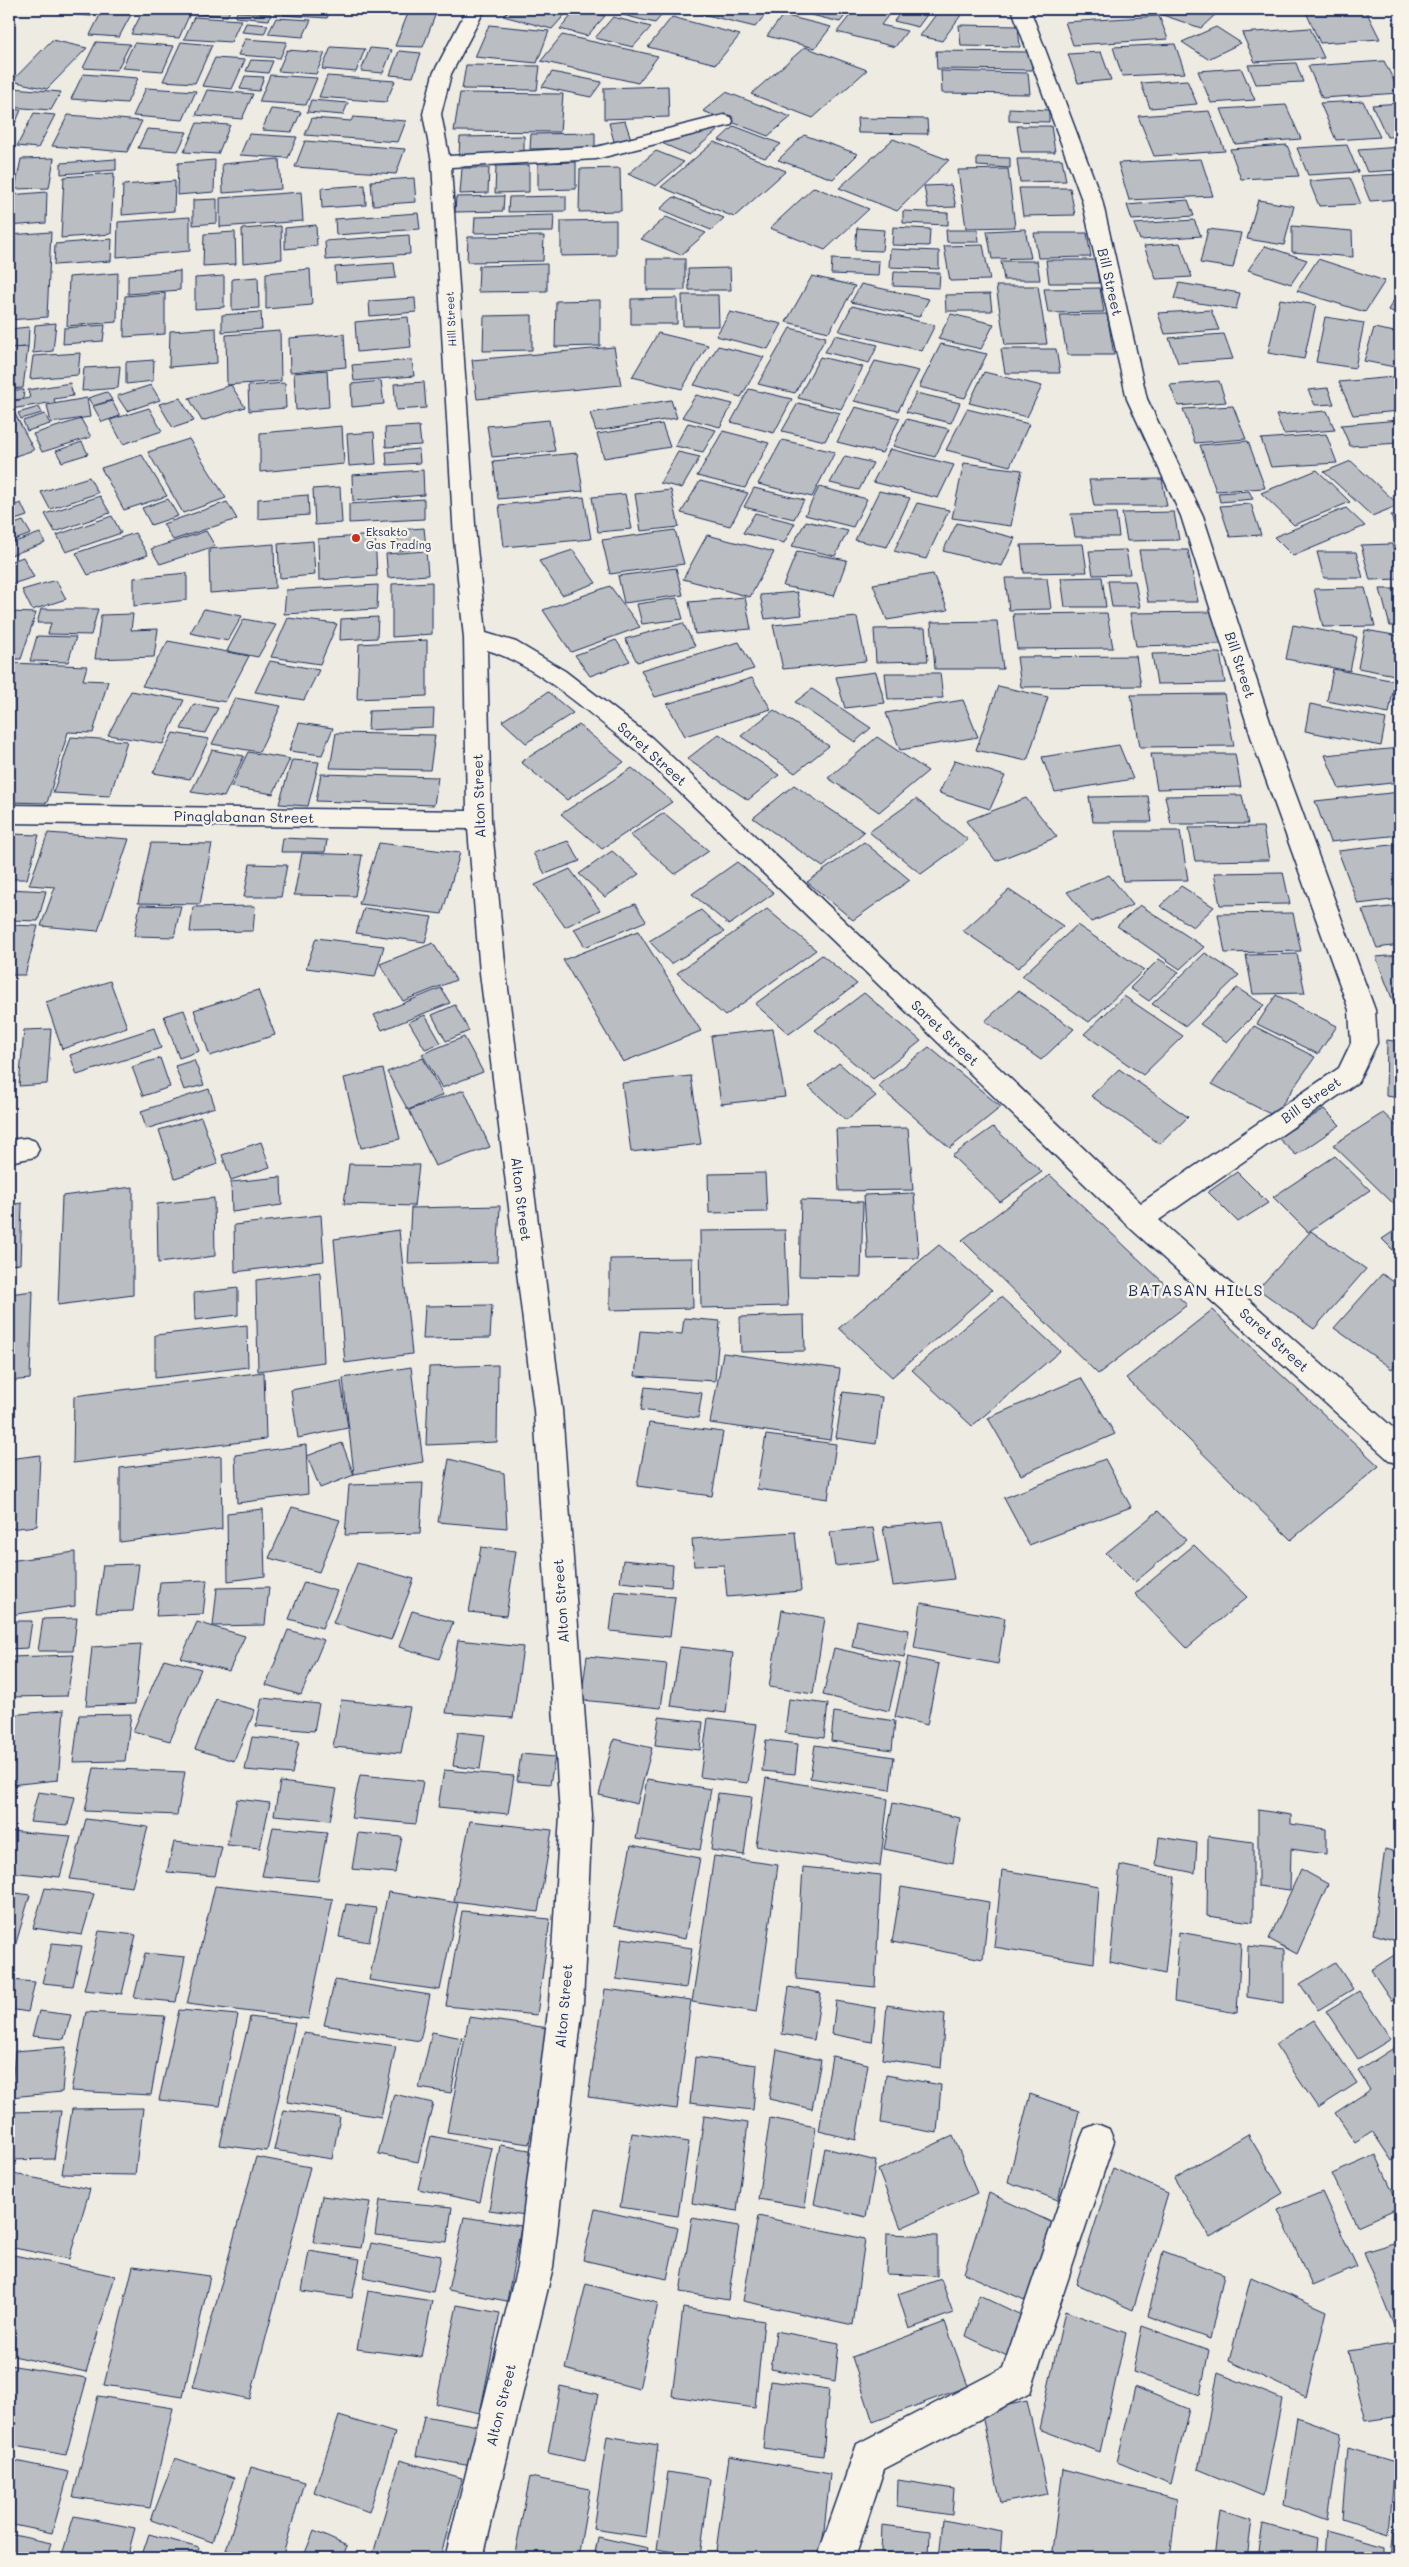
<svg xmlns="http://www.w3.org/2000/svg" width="1409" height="2567" viewBox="0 0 1409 2567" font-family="Mali,sans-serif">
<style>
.building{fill:#babdc2;stroke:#1b2f5e}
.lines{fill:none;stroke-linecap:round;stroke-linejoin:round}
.street-casing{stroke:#1b2f5e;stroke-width:3}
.street{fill:#f7f3e8;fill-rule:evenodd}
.poi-dot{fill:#c8321e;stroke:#f7f3e8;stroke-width:2}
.labels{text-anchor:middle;stroke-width:5;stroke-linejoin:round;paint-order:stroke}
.far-street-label{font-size:11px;fill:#1b2f5e;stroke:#f7f3e8}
.far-poi-label{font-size:11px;fill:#1b2f5e;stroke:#f7f3e8;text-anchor:start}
.street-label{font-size:14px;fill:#1b2f5e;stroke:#f7f3e8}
.quarter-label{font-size:16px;letter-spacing:1px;fill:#1b2f5e;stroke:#f7f3e8}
</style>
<rect width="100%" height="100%" fill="#eeebe2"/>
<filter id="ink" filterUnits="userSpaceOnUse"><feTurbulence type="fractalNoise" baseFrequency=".02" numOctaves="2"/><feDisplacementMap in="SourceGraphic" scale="10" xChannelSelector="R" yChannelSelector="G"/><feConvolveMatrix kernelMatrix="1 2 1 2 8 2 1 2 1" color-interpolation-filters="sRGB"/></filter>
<g filter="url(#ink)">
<!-- building -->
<g class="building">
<path d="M 57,9 L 94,9 L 91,16 L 55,13 Z"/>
<path d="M 103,9 L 134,9 L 119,37 L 90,35 Z"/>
<path d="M 144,9 L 192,9 L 179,38 L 131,34 Z"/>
<path d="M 201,9 L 231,9 L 227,16 L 198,14 Z"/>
<path d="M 233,9 L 277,9 L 276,12 Z"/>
<path d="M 286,9 L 331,9 L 327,18 L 283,15 Z"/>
<path d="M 510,9 L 559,9 L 568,11 L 552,29 L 503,16 Z"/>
<path d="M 577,9 L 605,16 L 587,36 L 560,29 Z"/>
<path d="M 609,9 L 667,9 L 655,23 L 607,11 Z"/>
<path d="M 682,9 L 770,9 L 755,27 Z"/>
<path d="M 787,9 L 850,9 L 840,22 Z"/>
<path d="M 855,9 L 893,9 L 881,25 L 907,31 L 895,47 L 837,32 Z"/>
<path d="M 903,9 L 931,9 L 918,27 L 894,21 Z"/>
<path d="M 940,9 L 964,11 L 942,41 L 920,36 Z"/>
<path d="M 1145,9 L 1205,9 L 1217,13 L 1201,28 Z"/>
<path d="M 1365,9 L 1380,39 L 1320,43 L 1305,10 Z"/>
<path d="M 409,11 L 436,13 L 423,47 L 395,46 Z"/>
<path d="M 237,12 L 271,14 L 269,20 L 235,17 Z"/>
<path d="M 783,15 L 831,27 L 815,48 L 767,36 Z"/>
<path d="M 1159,16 L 1168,39 L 1073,45 L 1065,22 Z"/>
<path d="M 194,17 L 241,20 L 231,42 L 184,39 Z"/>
<path d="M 613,17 L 651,27 L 633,47 L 595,38 Z"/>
<path d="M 672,17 L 740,35 L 716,64 L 648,47 Z"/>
<path d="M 276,18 L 311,20 L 303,37 L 268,34 Z"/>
<path d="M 246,23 L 268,25 L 264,34 L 242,32 Z"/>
<path d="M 489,25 L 549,31 L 537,63 L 475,57 Z"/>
<path d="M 959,25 L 1018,26 L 1020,47 L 961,46 Z"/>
<path d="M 1216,27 L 1241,43 L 1208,59 L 1182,42 Z"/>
<path d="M 1310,28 L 1324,58 L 1255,62 L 1242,33 Z"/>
<path d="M 562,35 L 658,56 L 638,83 L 541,61 Z"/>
<path d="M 245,39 L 287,42 L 280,58 L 238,55 Z"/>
<path d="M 52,40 L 87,48 L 47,89 L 12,81 Z"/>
<path d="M 96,42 L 130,44 L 117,70 L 83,68 Z"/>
<path d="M 181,42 L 212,45 L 195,83 L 163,81 Z"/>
<path d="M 134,43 L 174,46 L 163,71 L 122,68 Z"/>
<path d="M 1175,44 L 1185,73 L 1122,76 L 1113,47 Z"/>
<path d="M 331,47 L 365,49 L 356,72 L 322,69 Z"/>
<path d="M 805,47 L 867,70 L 813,118 L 751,94 Z"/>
<path d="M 370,48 L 392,50 L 383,73 L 361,71 Z"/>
<path d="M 287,50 L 325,53 L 316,74 L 278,71 Z"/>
<path d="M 399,51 L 421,53 L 413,77 L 390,75 Z"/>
<path d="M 936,51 L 1031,52 L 1032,70 L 937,69 Z"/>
<path d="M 1101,52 L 1111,80 L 1078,83 L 1068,54 Z"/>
<path d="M 215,58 L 245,60 L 232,89 L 202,86 Z"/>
<path d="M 251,60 L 273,61 L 268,73 L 246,71 Z"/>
<path d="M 1384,61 L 1400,93 L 1322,98 L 1308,66 Z"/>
<path d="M 1296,63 L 1303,82 L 1256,84 L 1248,65 Z"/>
<path d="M 466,65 L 540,66 L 537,90 L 462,89 Z"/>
<path d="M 1241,68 L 1255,100 L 1211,103 L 1198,71 Z"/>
<path d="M 941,71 L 1028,73 L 1030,94 L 942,93 Z"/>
<path d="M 552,72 L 602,82 L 591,97 L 542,87 Z"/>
<path d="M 83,74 L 138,78 L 127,103 L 71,99 Z"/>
<path d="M 270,75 L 317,78 L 306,105 L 259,102 Z"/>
<path d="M 245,76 L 264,77 L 259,91 L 240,89 Z"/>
<path d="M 327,76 L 395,81 L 386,102 L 319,97 Z"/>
<path d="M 1187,80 L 1197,104 L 1150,108 L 1141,83 Z"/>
<path d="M 668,86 L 669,117 L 604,119 L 604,88 Z"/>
<path d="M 13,88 L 61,92 L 51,110 L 9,107 L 9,95 Z"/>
<path d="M 146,88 L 196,91 L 183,120 L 133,116 Z"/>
<path d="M 207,90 L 253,94 L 242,119 L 196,115 Z"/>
<path d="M 726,92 L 791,117 L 768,136 L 703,111 Z"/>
<path d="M 460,93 L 563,94 L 560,132 L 454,131 Z"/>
<path d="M 311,100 L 348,103 L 343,115 L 307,112 Z"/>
<path d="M 1363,101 L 1380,137 L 1336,140 L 1320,103 Z"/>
<path d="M 1400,103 L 1400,136 L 1387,137 L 1372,105 Z"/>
<path d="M 1286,105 L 1301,139 L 1235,144 L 1221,109 Z"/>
<path d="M 1009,108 L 1049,110 L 1049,122 L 1009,121 Z"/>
<path d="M 9,109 L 21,110 L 16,122 L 9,121 Z"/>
<path d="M 271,109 L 301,112 L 292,132 L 262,130 Z"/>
<path d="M 1209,111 L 1225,151 L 1154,156 L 1138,116 Z"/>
<path d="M 34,113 L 55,115 L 38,148 L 17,146 Z"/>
<path d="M 68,115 L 142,121 L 127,152 L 52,146 Z"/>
<path d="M 353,117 L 406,121 L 398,142 L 305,135 L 312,118 L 351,121 Z"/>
<path d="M 857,118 L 927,119 L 928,134 L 858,133 Z"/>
<path d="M 625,121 L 632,142 L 615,145 L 609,123 Z"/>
<path d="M 197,123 L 230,125 L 218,154 L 184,152 Z"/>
<path d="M 725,124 L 689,155 L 657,141 Z"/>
<path d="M 734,126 L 781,144 L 765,158 L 719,140 Z"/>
<path d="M 1017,126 L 1051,126 L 1055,152 L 1021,152 Z"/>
<path d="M 147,129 L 187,132 L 178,151 L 138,148 Z"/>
<path d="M 595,133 L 595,148 L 530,149 L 531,134 Z"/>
<path d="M 249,134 L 297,137 L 288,158 L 240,155 Z"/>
<path d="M 804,135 L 858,154 L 833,179 L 778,160 Z"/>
<path d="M 524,136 L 524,154 L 459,155 L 460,137 Z"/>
<path d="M 893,139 L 949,160 L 897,211 L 839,188 Z"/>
<path d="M 305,141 L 405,149 L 396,174 L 295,167 Z"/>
<path d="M 714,142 L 786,171 L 734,217 L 661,187 Z"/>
<path d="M 1287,145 L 1299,176 L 1241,179 L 1230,149 Z"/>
<path d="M 1347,145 L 1358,172 L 1308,175 L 1297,148 Z"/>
<path d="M 1400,147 L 1400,170 L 1367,172 L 1358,150 Z"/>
<path d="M 656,151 L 684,162 L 656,186 L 628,174 Z"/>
<path d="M 977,157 L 1010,158 L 1010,168 L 977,166 Z"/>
<path d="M 54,158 L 49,188 L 15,189 L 21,159 Z"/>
<path d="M 116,159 L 116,170 L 61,174 L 61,163 Z"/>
<path d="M 279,159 L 281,189 L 223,193 L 222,164 Z"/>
<path d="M 1017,159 L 1062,159 L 1066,181 L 1020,182 Z"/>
<path d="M 1201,159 L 1213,196 L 1129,200 L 1118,163 Z"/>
<path d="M 215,160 L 214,192 L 177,195 L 178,163 Z"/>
<path d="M 576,162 L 576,189 L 538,190 L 538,163 Z"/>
<path d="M 9,165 L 12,165 L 9,193 Z"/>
<path d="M 529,165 L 529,192 L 495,193 L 496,166 Z"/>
<path d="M 462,168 L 489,168 L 488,193 L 460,194 Z"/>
<path d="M 620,168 L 621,211 L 579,212 L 580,169 Z"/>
<path d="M 1008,169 L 1015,227 L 966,228 L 958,170 Z"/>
<path d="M 114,173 L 111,234 L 61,238 L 64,177 Z"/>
<path d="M 1400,174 L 1400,199 L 1370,201 L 1360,176 Z"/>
<path d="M 414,178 L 416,202 L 373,205 L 371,181 Z"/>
<path d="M 1350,178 L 1361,204 L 1319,206 L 1309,181 Z"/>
<path d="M 175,181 L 174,211 L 122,215 L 123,185 Z"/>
<path d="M 365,185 L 366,205 L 322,208 L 321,188 Z"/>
<path d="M 951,185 L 956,207 L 928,208 L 924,186 Z"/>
<path d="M 814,187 L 869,209 L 825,250 L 770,228 Z"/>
<path d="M 1019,188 L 1070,188 L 1075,215 L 1023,216 Z"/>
<path d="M 47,192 L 46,223 L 9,226 L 9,195 Z"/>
<path d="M 301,192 L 303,221 L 220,227 L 220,198 Z"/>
<path d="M 504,196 L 503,211 L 455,212 L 456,197 Z"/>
<path d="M 566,196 L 566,211 L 508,212 L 509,197 Z"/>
<path d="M 674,197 L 724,218 L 711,230 L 660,209 Z"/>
<path d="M 217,199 L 217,223 L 193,225 L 193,200 Z"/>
<path d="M 1188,200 L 1194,216 L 1132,220 L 1127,205 Z"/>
<path d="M 1258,200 L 1294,206 L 1284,245 L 1247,239 Z"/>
<path d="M 903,211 L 948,213 L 948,225 L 903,223 Z"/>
<path d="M 418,213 L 420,229 L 336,235 L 335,219 Z"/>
<path d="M 554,215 L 553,232 L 474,233 L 475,217 Z"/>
<path d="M 190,217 L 190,251 L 117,257 L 118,222 Z"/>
<path d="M 666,217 L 706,233 L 681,255 L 641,239 Z"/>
<path d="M 616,220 L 616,255 L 561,256 L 561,221 Z"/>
<path d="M 1194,220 L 1201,236 L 1140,240 L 1134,224 Z"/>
<path d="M 316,225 L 317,246 L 285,249 L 285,228 Z"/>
<path d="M 281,226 L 282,259 L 243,263 L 242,229 Z"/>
<path d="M 1292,226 L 1352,231 L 1353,257 L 1292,252 Z"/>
<path d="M 893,227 L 930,229 L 929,246 L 892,245 Z"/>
<path d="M 857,228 L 884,230 L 882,251 L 855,250 Z"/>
<path d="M 1025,229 L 1031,258 L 992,259 L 987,231 Z"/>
<path d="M 1208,229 L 1241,233 L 1233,268 L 1200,263 Z"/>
<path d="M 946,230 L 978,230 L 979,242 L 947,242 Z"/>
<path d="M 51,232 L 47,317 L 9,320 L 9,235 Z"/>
<path d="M 235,232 L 236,264 L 203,266 L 204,234 Z"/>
<path d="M 1034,233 L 1087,233 L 1091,257 L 1038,258 Z"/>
<path d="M 409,235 L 410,254 L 326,260 L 325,241 Z"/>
<path d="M 544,236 L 543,261 L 467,262 L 468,237 Z"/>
<path d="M 112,239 L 111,261 L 54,265 L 55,244 Z"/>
<path d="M 1180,243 L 1192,277 L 1156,279 L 1144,246 Z"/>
<path d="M 983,245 L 990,280 L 950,281 L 944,246 Z"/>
<path d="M 1265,246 L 1307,260 L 1291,284 L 1248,270 Z"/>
<path d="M 890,249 L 939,251 L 939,269 L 889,267 Z"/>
<rect x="647" y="259" width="38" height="31"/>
<path d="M 832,259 L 879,261 L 878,276 L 831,274 Z"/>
<path d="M 1318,259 L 1385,281 L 1365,312 L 1297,291 Z"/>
<path d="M 1046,260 L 1095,260 L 1099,283 L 1049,283 Z"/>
<path d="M 1001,261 L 1037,261 L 1040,280 L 1004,280 Z"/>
<path d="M 394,263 L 396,278 L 336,283 L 335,267 Z"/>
<path d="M 547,264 L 547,291 L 478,292 L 479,266 Z"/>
<path d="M 730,268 L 731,290 L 689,290 L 688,269 Z"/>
<path d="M 310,269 L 312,305 L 266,309 L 266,273 Z"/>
<path d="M 180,271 L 180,290 L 128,294 L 128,275 Z"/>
<path d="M 894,272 L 940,273 L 939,288 L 893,286 Z"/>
<path d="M 118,273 L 117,322 L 67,326 L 69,277 Z"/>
<path d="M 224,276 L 224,307 L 195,309 L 195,278 Z"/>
<path d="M 812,276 L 855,286 L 829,332 L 786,322 Z"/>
<path d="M 258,277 L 259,308 L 232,310 L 232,279 Z"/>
<path d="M 1179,283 L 1240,293 L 1236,309 L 1174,299 Z"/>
<path d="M 861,284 L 929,299 L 919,317 L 851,302 Z"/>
<path d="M 996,286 L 1038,286 L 1047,344 L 1005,345 Z"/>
<path d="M 1100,288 L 1104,312 L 1048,313 L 1044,289 Z"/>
<path d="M 1400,290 L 1400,314 L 1388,310 Z"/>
<path d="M 165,293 L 165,334 L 124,337 L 125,296 Z"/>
<path d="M 990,294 L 992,311 L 946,311 L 945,295 Z"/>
<path d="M 682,295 L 718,295 L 719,326 L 683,326 Z"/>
<path d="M 415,298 L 416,312 L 370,316 L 369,301 Z"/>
<path d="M 677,298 L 677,324 L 631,324 L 631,299 Z"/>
<path d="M 1280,299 L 1316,305 L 1304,359 L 1268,353 Z"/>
<path d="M 600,300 L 600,346 L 555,347 L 556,301 Z"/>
<path d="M 852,306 L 935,325 L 922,351 L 839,331 Z"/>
<path d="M 1211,310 L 1219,330 L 1165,334 L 1158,313 Z"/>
<path d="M 261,312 L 262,329 L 222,332 L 222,315 Z"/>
<path d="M 730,312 L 782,324 L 768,349 L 716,336 Z"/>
<path d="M 951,314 L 994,324 L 981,349 L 938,339 Z"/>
<path d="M 1107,314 L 1114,355 L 1067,355 L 1060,315 Z"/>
<path d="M 532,315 L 532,350 L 483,351 L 484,316 Z"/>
<path d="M 408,317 L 411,347 L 357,352 L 355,322 Z"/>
<path d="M 1325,317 L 1364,323 L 1355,368 L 1316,362 Z"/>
<path d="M 56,323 L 53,351 L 33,353 L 35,325 Z"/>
<path d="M 105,325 L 103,341 L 63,344 L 64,328 Z"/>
<path d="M 29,327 L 28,347 L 9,348 L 9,329 Z"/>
<path d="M 216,328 L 217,363 L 169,367 L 170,331 Z"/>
<path d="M 790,328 L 826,337 L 795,393 L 758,384 Z"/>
<path d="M 1374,328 L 1400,333 L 1400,368 L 1364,361 Z"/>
<path d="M 280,331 L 281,381 L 227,385 L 226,335 Z"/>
<path d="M 658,333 L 708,345 L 682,389 L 632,377 Z"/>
<path d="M 344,334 L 346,367 L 290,372 L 289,338 Z"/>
<path d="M 1224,334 L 1233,359 L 1178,363 L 1169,338 Z"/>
<path d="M 835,335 L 878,345 L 869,363 L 825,352 Z"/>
<path d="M 941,344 L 987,354 L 965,398 L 919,387 Z"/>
<path d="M 718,346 L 764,357 L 741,397 L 694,385 Z"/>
<path d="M 28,347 L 23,388 L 9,389 L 9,348 Z"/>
<path d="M 614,347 L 621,385 L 477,399 L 472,360 Z"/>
<path d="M 1001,349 L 1056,349 L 1060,373 L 1005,373 Z"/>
<path d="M 80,353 L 78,375 L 30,379 L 33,356 Z"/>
<path d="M 820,357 L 863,367 L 841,409 L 798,398 Z"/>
<path d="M 154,360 L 153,381 L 126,384 L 126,362 Z"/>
<path d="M 412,360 L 414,376 L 354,381 L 352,365 Z"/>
<path d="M 875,361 L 919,371 L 898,411 L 854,401 Z"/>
<path d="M 120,366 L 118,388 L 82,391 L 84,368 Z"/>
<path d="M 327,370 L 329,407 L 296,410 L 294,373 Z"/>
<path d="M 984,372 L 1042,386 L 1027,417 L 969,403 Z"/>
<path d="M 1394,377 L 1400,393 L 1400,411 L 1353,415 L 1339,382 Z"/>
<path d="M 381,381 L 384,404 L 352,407 L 351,384 Z"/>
<path d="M 1219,381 L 1226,402 L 1178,406 L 1170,385 Z"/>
<path d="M 424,382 L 426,408 L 396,410 L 394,384 Z"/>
<path d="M 70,383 L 73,396 L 54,399 L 55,402 L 11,409 L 10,402 L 30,398 L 28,390 Z"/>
<path d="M 285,383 L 286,408 L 249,411 L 248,386 Z"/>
<path d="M 151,385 L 160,400 L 127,411 L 117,396 Z"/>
<path d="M 231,385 L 245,407 L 202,421 L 189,398 Z"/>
<path d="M 1328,388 L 1334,404 L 1315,405 L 1308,390 Z"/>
<path d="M 749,389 L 792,399 L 774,433 L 731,422 Z"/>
<path d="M 9,390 L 24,390 L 23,399 L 9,400 Z"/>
<path d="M 107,392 L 112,400 L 93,406 L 88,398 Z"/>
<path d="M 916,393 L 960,403 L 951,423 L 906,412 Z"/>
<path d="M 696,395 L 733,404 L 720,427 L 682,417 Z"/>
<path d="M 87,398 L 90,417 L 51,423 L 47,405 Z"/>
<path d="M 180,398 L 194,421 L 173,428 L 159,404 Z"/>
<path d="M 671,400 L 677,418 L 596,431 L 590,413 Z"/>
<path d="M 112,401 L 120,416 L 102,422 L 93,406 Z"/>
<path d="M 798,403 L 840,413 L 825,441 L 782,431 Z"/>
<path d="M 1233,406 L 1246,439 L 1195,443 L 1183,409 Z"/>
<path d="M 39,407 L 42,413 L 21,419 L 18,413 Z"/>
<path d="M 855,407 L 900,418 L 882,453 L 837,442 Z"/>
<path d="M 149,408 L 162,431 L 123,444 L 110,420 Z"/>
<path d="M 967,409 L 1029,424 L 1010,466 L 946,450 Z"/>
<path d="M 1327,411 L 1335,430 L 1284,434 L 1276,415 Z"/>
<path d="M 14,412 L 34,450 L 9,458 L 9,414 Z"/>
<path d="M 45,414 L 50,424 L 27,431 L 23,421 Z"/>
<path d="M 81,419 L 91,437 L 42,452 L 33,434 Z"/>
<path d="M 906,419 L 949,429 L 935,457 L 893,446 Z"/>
<path d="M 549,420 L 555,451 L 492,457 L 487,426 Z"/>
<path d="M 1399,420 L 1400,443 L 1350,446 L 1341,425 Z"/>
<path d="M 688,423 L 716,430 L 703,452 L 675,446 Z"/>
<path d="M 662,424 L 670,447 L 604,458 L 597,434 Z"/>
<path d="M 342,426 L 344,464 L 260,472 L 260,433 Z"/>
<path d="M 419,426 L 421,445 L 386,447 L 385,428 Z"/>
<path d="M 723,431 L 769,443 L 745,488 L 697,476 Z"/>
<path d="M 374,432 L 376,464 L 349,466 L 347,434 Z"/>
<path d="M 1326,434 L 1337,463 L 1271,467 L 1261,439 Z"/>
<path d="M 189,439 L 226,498 L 183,513 L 148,452 Z"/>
<path d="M 782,440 L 835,452 L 812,497 L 758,484 Z"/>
<path d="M 1248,441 L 1265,488 L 1216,491 L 1200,445 Z"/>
<path d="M 82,442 L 88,454 L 62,462 L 56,451 Z"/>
<path d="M 419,449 L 420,463 L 387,465 L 386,452 Z"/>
<path d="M 890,449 L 954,465 L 938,498 L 873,482 Z"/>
<path d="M 678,452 L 700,457 L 682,488 L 660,483 Z"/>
<path d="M 577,453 L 583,491 L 498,499 L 493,461 Z"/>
<path d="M 142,455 L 167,496 L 124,510 L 101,468 Z"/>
<path d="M 845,456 L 873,463 L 859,490 L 830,483 Z"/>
<path d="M 1351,461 L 1399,505 L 1372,516 L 1324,472 Z"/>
<path d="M 964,463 L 1022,470 L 1011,526 L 952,518 Z"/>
<path d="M 423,470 L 424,495 L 353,501 L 352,475 Z"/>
<path d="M 1317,470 L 1350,502 L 1294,525 L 1261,493 Z"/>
<path d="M 89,477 L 98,493 L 50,509 L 41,492 Z"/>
<path d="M 1162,479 L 1167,506 L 1094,506 L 1089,480 Z"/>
<path d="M 700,481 L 748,493 L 730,526 L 681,513 Z"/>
<path d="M 340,487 L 342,523 L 315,525 L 313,489 Z"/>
<path d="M 819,487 L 867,499 L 853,527 L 805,515 Z"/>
<path d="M 754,488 L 804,500 L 794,519 L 744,507 Z"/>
<path d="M 671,490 L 679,527 L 641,531 L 635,494 Z"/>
<path d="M 879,491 L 910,498 L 887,547 L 855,540 Z"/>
<path d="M 1249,491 L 1253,499 L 1220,502 L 1218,493 Z"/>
<path d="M 625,494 L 632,529 L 598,532 L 592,497 Z"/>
<path d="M 308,495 L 309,515 L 258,519 L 258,499 Z"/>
<path d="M 100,496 L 110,513 L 55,532 L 45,514 Z"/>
<path d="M 584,497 L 591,539 L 504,547 L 499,505 Z"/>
<path d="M 168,499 L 178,516 L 151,525 L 142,508 Z"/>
<path d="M 424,499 L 424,519 L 349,523 L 349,504 Z"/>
<path d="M 227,502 L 237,519 L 173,540 L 163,524 Z"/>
<path d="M 21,503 L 27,516 L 9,522 L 9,507 Z"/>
<path d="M 917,503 L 949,510 L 926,559 L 894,551 Z"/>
<path d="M 1251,504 L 1261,535 L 1230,537 L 1220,506 Z"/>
<path d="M 1346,508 L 1365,526 L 1293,556 L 1274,537 Z"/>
<path d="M 1174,512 L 1179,540 L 1127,541 L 1122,513 Z"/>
<path d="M 755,513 L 795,523 L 784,543 L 743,533 Z"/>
<path d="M 1116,513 L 1119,537 L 1075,537 L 1071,514 Z"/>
<path d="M 1391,515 L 1400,515 L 1400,540 L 1398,540 Z"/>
<path d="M 112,516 L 121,533 L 66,552 L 57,535 Z"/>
<path d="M 23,521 L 31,534 L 9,542 L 9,526 Z"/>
<path d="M 806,521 L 848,531 L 835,556 L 792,546 Z"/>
<path d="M 957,523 L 1015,538 L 1002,566 L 943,551 Z"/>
<path d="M 424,528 L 426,548 L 399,551 L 397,530 Z"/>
<path d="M 675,530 L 684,564 L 610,574 L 602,540 Z"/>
<path d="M 206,531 L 215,546 L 160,564 L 151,549 Z"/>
<path d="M 40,533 L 45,543 L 11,555 L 9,544 Z"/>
<path d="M 135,533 L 148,555 L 88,575 L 76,553 Z"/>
<path d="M 375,535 L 377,576 L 319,580 L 318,539 Z"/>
<path d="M 707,535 L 774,552 L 750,597 L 683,579 Z"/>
<path d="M 313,541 L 315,575 L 280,578 L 278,544 Z"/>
<path d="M 274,544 L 275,588 L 210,593 L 209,549 Z"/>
<path d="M 1083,544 L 1087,572 L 1024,573 L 1021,545 Z"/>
<path d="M 1392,544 L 1400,579 L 1370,580 L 1361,545 Z"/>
<path d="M 573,550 L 596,583 L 562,595 L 539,561 Z"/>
<path d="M 1126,550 L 1130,574 L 1093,575 L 1089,551 Z"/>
<path d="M 1139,550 L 1188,550 L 1198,602 L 1148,602 Z"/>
<path d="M 426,551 L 428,575 L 388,578 L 386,554 Z"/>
<path d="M 797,551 L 847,560 L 834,596 L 783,586 Z"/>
<path d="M 1317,552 L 1356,552 L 1363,578 L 1324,578 Z"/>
<path d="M 23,557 L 34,577 L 9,585 L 9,562 Z"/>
<path d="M 676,568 L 683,595 L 624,603 L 618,576 Z"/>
<path d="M 187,573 L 187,600 L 134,606 L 134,578 Z"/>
<path d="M 933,574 L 948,610 L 887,620 L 873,584 Z"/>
<path d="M 1102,577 L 1106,607 L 1065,607 L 1061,578 Z"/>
<path d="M 1005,578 L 1047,578 L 1051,609 L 1009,610 Z"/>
<path d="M 56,580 L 66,599 L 32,610 L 22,590 Z"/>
<path d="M 1108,581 L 1135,581 L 1140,607 L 1112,607 Z"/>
<path d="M 432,582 L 432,634 L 392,637 L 392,584 Z"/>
<path d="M 378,585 L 377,609 L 284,614 L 286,590 Z"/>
<path d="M 610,586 L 640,627 L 571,652 L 543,610 Z"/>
<path d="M 1365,588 L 1375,626 L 1323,627 L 1314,589 Z"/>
<path d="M 1380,589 L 1400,589 L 1400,626 L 1390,626 Z"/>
<path d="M 797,592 L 802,615 L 765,619 L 760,595 Z"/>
<path d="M 745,597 L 751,629 L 695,634 L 689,602 Z"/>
<path d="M 677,598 L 683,619 L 642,624 L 637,604 Z"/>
<path d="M 41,609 L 98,609 L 91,635 L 48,634 L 51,623 L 37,623 Z"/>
<path d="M 204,609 L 242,616 L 228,641 L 190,633 Z"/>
<path d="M 9,612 L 36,613 L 21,659 L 9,659 Z"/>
<path d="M 1215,612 L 1221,644 L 1136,646 L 1130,613 Z"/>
<path d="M 1107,613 L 1113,648 L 1017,649 L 1013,614 Z"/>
<path d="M 133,614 L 131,630 L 158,629 L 154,657 L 95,659 L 101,615 Z"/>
<path d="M 378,617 L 377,638 L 340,640 L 341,619 Z"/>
<path d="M 857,617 L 866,661 L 783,669 L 773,625 Z"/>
<path d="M 288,618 L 337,624 L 320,664 L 271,657 Z"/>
<path d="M 244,619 L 276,625 L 258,657 L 227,651 Z"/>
<path d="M 997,621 L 1003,669 L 935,669 L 931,622 Z"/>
<path d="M 683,623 L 695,646 L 637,662 L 625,639 Z"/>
<path d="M 1293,625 L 1357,637 L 1350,671 L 1286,659 Z"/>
<path d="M 925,628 L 928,661 L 876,662 L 874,629 Z"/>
<path d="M 1365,630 L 1400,636 L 1400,676 L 1358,668 Z"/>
<path d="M 37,636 L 76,637 L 68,662 L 30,661 Z"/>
<path d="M 427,640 L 427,696 L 357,699 L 359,644 Z"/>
<path d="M 616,640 L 630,661 L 590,676 L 575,655 Z"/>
<path d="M 168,641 L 249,656 L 225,702 L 142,686 Z"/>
<path d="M 739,642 L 754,669 L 655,697 L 641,670 Z"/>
<path d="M 1220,653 L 1225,683 L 1157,684 L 1152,654 Z"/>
<path d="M 1136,656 L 1141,686 L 1021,687 L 1017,657 Z"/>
<path d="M 270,661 L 319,670 L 304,700 L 255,692 Z"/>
<path d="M 9,663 L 87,666 L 83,680 L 108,681 L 93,733 L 68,732 L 47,803 L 9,802 Z"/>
<path d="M 1333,669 L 1395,681 L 1389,713 L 1327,701 Z"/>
<path d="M 876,672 L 885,703 L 845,708 L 836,677 Z"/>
<path d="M 885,673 L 940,673 L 943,698 L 888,699 Z"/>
<path d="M 752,678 L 771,709 L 685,736 L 667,704 Z"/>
<path d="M 998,686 L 1048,697 L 1027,761 L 976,750 Z"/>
<path d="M 812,689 L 871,728 L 855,742 L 795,702 Z"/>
<path d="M 131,691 L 184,700 L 163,744 L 108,735 Z"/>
<path d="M 548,692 L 573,713 L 526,743 L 502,721 Z"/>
<path d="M 1224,694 L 1234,746 L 1140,747 L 1131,695 Z"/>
<path d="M 235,698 L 281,706 L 259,752 L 212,744 Z"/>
<path d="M 963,700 L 978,737 L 900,750 L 886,713 Z"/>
<path d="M 194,704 L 218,708 L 205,733 L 181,729 Z"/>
<path d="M 1310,704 L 1386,719 L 1381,746 L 1305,731 Z"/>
<path d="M 434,709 L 433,727 L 368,730 L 369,711 Z"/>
<path d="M 774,710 L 829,746 L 795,773 L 741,736 Z"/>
<path d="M 299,723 L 333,728 L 322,755 L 289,751 Z"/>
<path d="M 579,725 L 624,762 L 567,800 L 521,762 Z"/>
<path d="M 173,733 L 209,739 L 190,779 L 153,773 Z"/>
<path d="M 336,733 L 435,735 L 430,770 L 330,768 Z"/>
<path d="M 719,734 L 779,775 L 748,800 L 687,759 Z"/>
<path d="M 71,737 L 127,741 L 110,796 L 53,793 Z"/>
<path d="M 877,737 L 928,771 L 879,812 L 828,778 Z"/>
<path d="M 1119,745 L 1133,779 L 1055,792 L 1042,757 Z"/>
<path d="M 1400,748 L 1400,782 L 1339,789 L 1325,755 Z"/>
<path d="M 212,750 L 244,756 L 224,797 L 191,792 Z"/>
<path d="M 248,752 L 290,759 L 273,794 L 231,787 Z"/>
<path d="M 1151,754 L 1235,754 L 1241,787 L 1157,789 Z"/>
<path d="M 292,760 L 319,762 L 308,806 L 279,804 Z"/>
<path d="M 955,760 L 1005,776 L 990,809 L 939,793 Z"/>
<path d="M 632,768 L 672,802 L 602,849 L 561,814 Z"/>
<path d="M 321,774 L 438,777 L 434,805 L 316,801 Z"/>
<path d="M 794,785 L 864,832 L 823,867 L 753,818 Z"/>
<path d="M 1400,792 L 1400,835 L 1330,842 L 1315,801 Z"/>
<path d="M 1242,795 L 1248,824 L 1171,824 L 1165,796 Z"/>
<path d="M 1148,796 L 1152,822 L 1093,822 L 1089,797 Z"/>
<path d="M 1026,798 L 1057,837 L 996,861 L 966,821 Z"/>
<path d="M 916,799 L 968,840 L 921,874 L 869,832 Z"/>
<path d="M 664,813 L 709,851 L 675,874 L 630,835 Z"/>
<path d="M 1263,827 L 1269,860 L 1195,861 L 1189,828 Z"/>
<path d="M 1115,831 L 1180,831 L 1188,880 L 1123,881 Z"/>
<path d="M 48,833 L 129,839 L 98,931 L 41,926 L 55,887 L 29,885 Z"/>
<path d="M 9,834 L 39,835 L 27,879 L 9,879 Z"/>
<path d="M 283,838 L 327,840 L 325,852 L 281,852 Z"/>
<path d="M 568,841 L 580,861 L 545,874 L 533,853 Z"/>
<path d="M 864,842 L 910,880 L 853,920 L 807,882 Z"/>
<path d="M 151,843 L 212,844 L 200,904 L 138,903 Z"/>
<path d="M 379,843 L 460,853 L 442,914 L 359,904 Z"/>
<path d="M 1400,844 L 1400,899 L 1358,904 L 1338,851 Z"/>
<path d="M 612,851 L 639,874 L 605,897 L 579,874 Z"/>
<path d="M 302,853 L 362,855 L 355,896 L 294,895 Z"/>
<path d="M 737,862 L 774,893 L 729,925 L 692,894 Z"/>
<path d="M 250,864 L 287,865 L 281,897 L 244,897 Z"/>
<path d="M 570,869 L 600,910 L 565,927 L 535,885 Z"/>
<path d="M 1283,872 L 1290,904 L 1220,905 L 1214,873 Z"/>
<path d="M 1109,875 L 1133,905 L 1091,922 L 1067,892 Z"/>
<path d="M 1181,886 L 1214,907 L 1193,927 L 1160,906 Z"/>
<path d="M 9,889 L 46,891 L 38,921 L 9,920 Z"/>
<path d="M 1009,890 L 1063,926 L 1018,968 L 963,931 Z"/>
<path d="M 635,904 L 646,921 L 585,947 L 574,929 Z"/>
<path d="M 140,905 L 181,906 L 174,937 L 134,936 Z"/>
<path d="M 1140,905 L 1204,947 L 1180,969 L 1117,926 Z"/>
<path d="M 255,906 L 253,931 L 190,932 L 193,907 Z"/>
<path d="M 1400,906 L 1400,945 L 1377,948 L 1362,910 Z"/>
<path d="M 364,908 L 432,917 L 425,942 L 356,933 Z"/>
<path d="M 767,909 L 816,950 L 725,1016 L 677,973 Z"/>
<path d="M 701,910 L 724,932 L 671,964 L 649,941 Z"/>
<path d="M 1293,913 L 1301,951 L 1225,953 L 1218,914 Z"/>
<path d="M 9,925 L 38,926 L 25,975 L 9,975 Z"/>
<path d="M 1077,925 L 1144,970 L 1089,1022 L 1022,976 Z"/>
<path d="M 638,931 L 701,1031 L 623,1062 L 563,960 Z"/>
<path d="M 316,938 L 384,946 L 375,977 L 306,968 Z"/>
<path d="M 433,943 L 456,980 L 403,1001 L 380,964 Z"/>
<path d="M 1205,953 L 1239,975 L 1186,1026 L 1152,1004 Z"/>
<path d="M 1297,954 L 1305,993 L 1253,994 L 1246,955 Z"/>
<path d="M 822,955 L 857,984 L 789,1034 L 755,1004 Z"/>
<path d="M 1400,955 L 1400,1019 L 1376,957 Z"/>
<path d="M 1159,959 L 1179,972 L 1149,1001 L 1130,988 Z"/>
<path d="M 110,981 L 127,1027 L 62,1049 L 46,1002 Z"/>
<path d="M 441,988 L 450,1003 L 382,1030 L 374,1015 Z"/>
<path d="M 1237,988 L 1264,1005 L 1227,1042 L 1200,1024 Z"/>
<path d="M 258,990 L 275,1035 L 210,1056 L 194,1010 Z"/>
<path d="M 1018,991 L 1074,1029 L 1041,1060 L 985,1021 Z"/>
<path d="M 864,993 L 921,1041 L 873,1079 L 815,1030 Z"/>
<path d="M 1276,995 L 1337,1026 L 1318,1054 L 1257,1024 Z"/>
<path d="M 1124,996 L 1183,1036 L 1143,1075 L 1084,1034 Z"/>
<path d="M 455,1005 L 469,1031 L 446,1041 L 432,1015 Z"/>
<path d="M 184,1010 L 199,1051 L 179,1058 L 164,1016 Z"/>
<path d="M 425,1015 L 441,1043 L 425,1049 L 409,1022 Z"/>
<path d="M 1254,1026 L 1315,1057 L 1274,1116 L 1212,1084 Z"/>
<path d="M 154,1028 L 161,1048 L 77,1075 L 70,1055 Z"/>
<path d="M 51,1029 L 47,1084 L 19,1086 L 24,1030 Z"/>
<path d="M 773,1029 L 785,1097 L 721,1104 L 711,1036 Z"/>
<path d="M 464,1037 L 483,1072 L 442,1088 L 422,1054 Z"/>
<path d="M 1387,1040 L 1400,1042 L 1400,1098 L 1386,1096 Z"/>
<path d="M 929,1047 L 1001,1107 L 950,1148 L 878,1086 Z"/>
<path d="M 160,1058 L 170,1087 L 143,1096 L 132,1067 Z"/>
<path d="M 423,1058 L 443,1095 L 408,1110 L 387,1072 Z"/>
<path d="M 194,1060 L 204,1085 L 184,1090 L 175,1066 Z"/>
<path d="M 839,1063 L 876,1096 L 846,1120 L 809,1087 Z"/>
<path d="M 383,1069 L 400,1139 L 361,1148 L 344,1078 Z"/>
<path d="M 1119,1069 L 1188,1117 L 1160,1144 L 1091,1096 Z"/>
<path d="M 691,1076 L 701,1144 L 631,1152 L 622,1083 Z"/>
<path d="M 209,1089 L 215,1107 L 146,1129 L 141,1111 Z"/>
<path d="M 464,1090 L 490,1147 L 435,1166 L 409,1110 Z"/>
<path d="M 1324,1109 L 1340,1125 L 1296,1155 L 1278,1138 Z"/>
<path d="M 1383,1113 L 1400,1129 L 1400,1210 L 1333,1145 Z"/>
<path d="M 201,1117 L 218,1164 L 175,1178 L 159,1130 Z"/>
<path d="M 993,1127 L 1042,1172 L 1000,1202 L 952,1156 Z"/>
<path d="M 908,1128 L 913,1190 L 839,1191 L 836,1129 Z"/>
<path d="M 261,1142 L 270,1167 L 231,1180 L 222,1155 Z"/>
<path d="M 1335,1156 L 1370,1190 L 1308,1232 L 1273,1197 Z"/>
<path d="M 349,1164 L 419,1165 L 414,1206 L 344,1204 Z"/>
<path d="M 1237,1172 L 1268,1203 L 1238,1222 L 1208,1192 Z"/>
<path d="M 765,1173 L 767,1212 L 709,1213 L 708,1174 Z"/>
<path d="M 1050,1175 L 1187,1305 L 1098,1374 L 962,1240 Z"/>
<path d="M 281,1177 L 282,1205 L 232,1212 L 231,1182 Z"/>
<path d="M 133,1187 L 133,1295 L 58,1305 L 62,1196 Z"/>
<path d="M 914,1193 L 919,1258 L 868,1259 L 864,1195 Z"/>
<path d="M 214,1198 L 215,1256 L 158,1263 L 157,1204 Z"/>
<path d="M 801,1200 L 863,1202 L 861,1277 L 799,1276 Z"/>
<path d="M 22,1203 L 20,1264 L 9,1265 L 9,1205 Z"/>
<path d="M 500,1206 L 497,1262 L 408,1264 L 411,1208 Z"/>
<path d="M 321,1215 L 324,1261 L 235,1272 L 234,1225 Z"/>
<path d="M 1400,1227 L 1400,1257 L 1382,1239 Z"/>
<path d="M 399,1230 L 412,1354 L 345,1363 L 334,1239 Z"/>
<path d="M 785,1230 L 788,1306 L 701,1308 L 700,1231 Z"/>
<path d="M 1311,1231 L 1366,1269 L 1314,1329 L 1258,1289 Z"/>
<path d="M 939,1245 L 992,1290 L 892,1377 L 839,1328 Z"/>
<path d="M 692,1258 L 693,1308 L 610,1310 L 610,1259 Z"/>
<path d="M 320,1272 L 324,1362 L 258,1371 L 256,1280 Z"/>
<path d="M 1382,1274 L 1400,1286 L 1400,1359 L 1392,1369 L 1334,1328 Z"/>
<path d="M 238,1288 L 238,1315 L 195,1320 L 194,1293 Z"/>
<path d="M 33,1291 L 30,1379 L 9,1381 L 9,1294 Z"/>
<path d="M 1001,1297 L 1060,1351 L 972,1426 L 912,1370 Z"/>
<path d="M 492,1305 L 490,1338 L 423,1339 L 425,1306 Z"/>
<path d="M 1212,1310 L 1379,1466 L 1291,1540 L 1126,1378 Z"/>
<path d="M 804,1315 L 805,1351 L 741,1352 L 740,1317 Z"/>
<path d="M 684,1318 L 720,1321 L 715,1381 L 635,1376 L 640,1331 L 682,1334 Z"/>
<path d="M 247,1325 L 248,1367 L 155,1378 L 155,1335 Z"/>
<path d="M 723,1353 L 840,1369 L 830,1440 L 710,1423 Z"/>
<path d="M 498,1365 L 497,1442 L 426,1445 L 429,1367 Z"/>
<path d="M 411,1367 L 423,1462 L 354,1474 L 343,1378 Z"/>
<path d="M 264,1372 L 266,1439 L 73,1463 L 74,1396 Z"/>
<path d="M 1081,1378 L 1115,1434 L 1021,1475 L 988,1418 Z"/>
<path d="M 341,1381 L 348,1428 L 298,1438 L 291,1390 Z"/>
<path d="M 645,1387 L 702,1393 L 698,1418 L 641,1410 Z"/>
<path d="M 843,1392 L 882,1397 L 876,1444 L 836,1438 Z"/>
<path d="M 649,1423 L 723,1432 L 712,1496 L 637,1486 Z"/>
<path d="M 766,1435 L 836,1444 L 828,1499 L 757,1489 Z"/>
<path d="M 342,1443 L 354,1475 L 320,1488 L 307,1456 Z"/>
<path d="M 306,1445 L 308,1494 L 237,1503 L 235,1455 Z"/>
<path d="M 40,1455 L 37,1526 L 9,1529 L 9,1459 Z"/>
<path d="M 221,1456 L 222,1529 L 120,1542 L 120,1468 Z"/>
<path d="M 449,1459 L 504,1473 L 507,1528 L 438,1522 Z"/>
<path d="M 1105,1459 L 1131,1507 L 1029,1545 L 1004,1498 Z"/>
<path d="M 423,1483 L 420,1533 L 345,1535 L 349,1485 Z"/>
<path d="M 292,1507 L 340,1520 L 319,1572 L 269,1558 Z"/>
<path d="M 263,1509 L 265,1576 L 228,1581 L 227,1513 Z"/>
<path d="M 1158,1511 L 1186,1540 L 1135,1582 L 1106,1553 Z"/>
<path d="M 943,1521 L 954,1579 L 893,1586 L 883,1527 Z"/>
<path d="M 873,1528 L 879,1561 L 835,1566 L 830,1532 Z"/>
<path d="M 795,1532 L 801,1591 L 727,1597 L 724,1565 L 694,1566 L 692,1539 Z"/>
<path d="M 1194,1545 L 1247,1597 L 1187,1648 L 1135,1594 Z"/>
<path d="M 481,1547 L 516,1551 L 506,1616 L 469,1612 Z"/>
<path d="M 75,1552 L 75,1606 L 9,1615 L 9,1561 Z"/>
<path d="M 623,1560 L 673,1565 L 671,1587 L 620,1582 Z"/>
<path d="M 357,1563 L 414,1579 L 391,1640 L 333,1623 Z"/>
<path d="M 139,1564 L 133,1611 L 96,1612 L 103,1565 Z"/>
<path d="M 207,1580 L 203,1614 L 156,1616 L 160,1582 Z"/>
<path d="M 304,1582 L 337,1591 L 322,1628 L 289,1619 Z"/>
<path d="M 269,1587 L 265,1625 L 213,1626 L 217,1588 Z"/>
<path d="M 615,1591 L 675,1597 L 670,1637 L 610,1631 Z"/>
<path d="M 921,1603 L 1005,1618 L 998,1664 L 914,1648 Z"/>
<path d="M 782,1610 L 825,1618 L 813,1694 L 769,1687 Z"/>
<path d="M 412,1611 L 453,1622 L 439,1659 L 399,1647 Z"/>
<path d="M 77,1618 L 73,1651 L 38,1651 L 43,1619 Z"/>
<path d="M 857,1620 L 909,1630 L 904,1657 L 852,1647 Z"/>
<path d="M 9,1621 L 32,1621 L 28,1648 L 9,1649 Z"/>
<path d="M 197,1622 L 245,1636 L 229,1671 L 181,1658 Z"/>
<path d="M 288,1630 L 324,1640 L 301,1695 L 266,1685 Z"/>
<path d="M 458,1640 L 523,1647 L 513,1718 L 446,1713 Z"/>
<path d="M 141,1644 L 135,1704 L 86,1706 L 92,1647 Z"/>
<path d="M 680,1647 L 733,1653 L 726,1713 L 671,1706 Z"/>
<path d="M 834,1648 L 900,1663 L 889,1711 L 823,1695 Z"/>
<path d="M 74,1655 L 67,1696 L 9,1697 L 10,1657 Z"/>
<path d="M 587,1656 L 667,1664 L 661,1708 L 581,1700 Z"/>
<path d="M 908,1657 L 939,1664 L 927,1725 L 895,1717 Z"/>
<path d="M 164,1659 L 201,1669 L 170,1741 L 133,1731 Z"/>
<path d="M 262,1698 L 319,1704 L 314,1731 L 256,1726 Z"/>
<path d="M 216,1699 L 255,1710 L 234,1761 L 195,1749 Z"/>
<path d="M 789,1699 L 828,1704 L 824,1738 L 785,1733 Z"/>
<path d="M 341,1700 L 410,1707 L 401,1753 L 333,1747 Z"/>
<path d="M 64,1710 L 58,1780 L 9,1785 L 9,1715 Z"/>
<path d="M 834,1712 L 895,1721 L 892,1750 L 831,1741 Z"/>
<path d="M 131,1714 L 125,1761 L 73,1762 L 79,1715 Z"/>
<path d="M 659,1717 L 703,1722 L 700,1750 L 655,1745 Z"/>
<path d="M 708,1718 L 757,1724 L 748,1783 L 700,1777 Z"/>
<path d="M 458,1732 L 485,1735 L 480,1769 L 453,1766 Z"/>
<path d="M 252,1737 L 299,1741 L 292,1774 L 245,1770 Z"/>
<path d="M 614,1739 L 652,1748 L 637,1804 L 599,1795 Z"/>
<path d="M 766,1740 L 798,1744 L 795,1774 L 762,1771 Z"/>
<path d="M 815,1745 L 894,1757 L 890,1790 L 810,1778 Z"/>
<path d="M 521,1754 L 555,1757 L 550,1784 L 517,1781 Z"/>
<path d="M 94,1768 L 185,1772 L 177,1815 L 85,1811 Z"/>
<path d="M 444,1770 L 514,1776 L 508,1814 L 438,1807 Z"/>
<path d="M 360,1775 L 423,1781 L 416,1824 L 351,1818 Z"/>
<path d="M 766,1778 L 888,1799 L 880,1866 L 756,1846 Z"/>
<path d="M 647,1779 L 711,1789 L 700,1850 L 636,1839 Z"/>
<path d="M 280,1782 L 337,1789 L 330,1820 L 274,1815 Z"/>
<path d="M 38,1792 L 75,1797 L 68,1825 L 30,1822 Z"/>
<path d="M 718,1793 L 752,1797 L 744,1855 L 711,1850 Z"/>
<path d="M 237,1799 L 270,1803 L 260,1848 L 227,1845 Z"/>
<path d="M 893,1803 L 960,1818 L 953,1863 L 884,1849 Z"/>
<path d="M 1258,1810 L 1291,1815 L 1291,1824 L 1326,1829 L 1326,1854 L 1291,1849 L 1290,1890 L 1258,1886 Z"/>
<path d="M 86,1819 L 148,1827 L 132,1887 L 70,1879 Z"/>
<path d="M 470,1821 L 552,1830 L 538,1912 L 454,1901 Z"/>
<path d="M 273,1827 L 327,1832 L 318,1881 L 262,1876 Z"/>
<path d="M 9,1831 L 71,1836 L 60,1877 L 9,1872 Z"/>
<path d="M 358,1833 L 402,1837 L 395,1873 L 352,1869 Z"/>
<path d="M 1208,1836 L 1253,1842 L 1253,1922 L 1207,1916 Z"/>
<path d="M 1159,1837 L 1197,1843 L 1195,1873 L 1156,1865 Z"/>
<path d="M 174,1842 L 222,1847 L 215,1876 L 167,1872 Z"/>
<path d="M 631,1845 L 700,1858 L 685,1939 L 614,1925 Z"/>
<path d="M 1385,1849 L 1400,1853 L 1400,1942 L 1373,1934 Z"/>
<path d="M 714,1856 L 778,1865 L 757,2012 L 692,2002 Z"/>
<path d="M 1120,1865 L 1175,1877 L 1165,1974 L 1110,1962 Z"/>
<path d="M 803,1867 L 881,1875 L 875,1987 L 796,1979 Z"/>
<path d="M 1301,1869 L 1328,1884 L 1297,1954 L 1269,1939 Z"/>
<path d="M 1002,1870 L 1099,1886 L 1094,1963 L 994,1947 Z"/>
<path d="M 215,1886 L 333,1899 L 308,2019 L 187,2004 Z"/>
<path d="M 901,1887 L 989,1902 L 983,1959 L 892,1942 Z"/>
<path d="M 45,1888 L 94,1894 L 82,1935 L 33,1928 Z"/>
<path d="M 9,1892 L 30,1895 L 9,1967 Z"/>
<path d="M 388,1892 L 458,1903 L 440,1990 L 369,1980 Z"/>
<path d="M 346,1904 L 376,1908 L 369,1942 L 339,1937 Z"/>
<path d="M 462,1911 L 550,1919 L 537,2015 L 446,2006 Z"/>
<path d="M 99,1931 L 136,1935 L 122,1994 L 84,1990 Z"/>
<path d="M 1179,1932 L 1241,1943 L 1237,2013 L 1174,2002 Z"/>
<path d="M 622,1938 L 692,1948 L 686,1988 L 616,1979 Z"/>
<path d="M 52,1943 L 82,1946 L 73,1986 L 42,1983 Z"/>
<path d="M 1248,1946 L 1284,1950 L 1284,2003 L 1247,1997 Z"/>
<path d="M 1399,1952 L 1400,1996 L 1392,2001 L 1371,1970 Z"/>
<path d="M 145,1953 L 185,1957 L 176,2002 L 134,1998 Z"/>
<path d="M 1335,1962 L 1353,1989 L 1318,2010 L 1300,1984 Z"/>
<path d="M 10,1980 L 35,1982 L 28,2012 L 9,2009 Z"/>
<path d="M 335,1980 L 430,1995 L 420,2041 L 324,2025 Z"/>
<path d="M 789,1987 L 821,1993 L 814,2040 L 782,2034 Z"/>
<path d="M 605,1989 L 691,2000 L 677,2109 L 588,2097 Z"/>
<path d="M 1359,1991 L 1391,2039 L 1358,2059 L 1326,2011 Z"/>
<path d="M 836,2001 L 876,2008 L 872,2042 L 832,2034 Z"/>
<path d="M 887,2005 L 945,2014 L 941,2068 L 882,2059 Z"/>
<path d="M 179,2010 L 238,2015 L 220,2106 L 159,2100 Z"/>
<path d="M 39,2011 L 71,2015 L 64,2039 L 32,2036 Z"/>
<path d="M 86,2012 L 165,2016 L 151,2095 L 71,2091 Z"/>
<path d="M 250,2017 L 295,2023 L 267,2151 L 220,2145 Z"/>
<path d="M 469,2017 L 549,2028 L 529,2144 L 447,2132 Z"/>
<path d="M 1314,2020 L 1357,2083 L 1318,2108 L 1275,2044 Z"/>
<path d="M 432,2032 L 462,2038 L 451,2093 L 419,2088 Z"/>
<path d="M 303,2033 L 396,2046 L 381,2117 L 287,2102 Z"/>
<path d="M 1400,2044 L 1400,2156 L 1392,2161 L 1372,2131 L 1355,2142 L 1335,2113 L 1370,2090 L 1358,2071 Z"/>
<path d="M 66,2047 L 62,2092 L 11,2097 L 15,2051 Z"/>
<path d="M 777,2049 L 821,2060 L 812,2109 L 769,2099 Z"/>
<path d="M 832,2056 L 868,2064 L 856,2140 L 819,2131 Z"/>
<path d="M 695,2057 L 757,2065 L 753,2110 L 690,2103 Z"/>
<path d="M 886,2075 L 941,2085 L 937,2133 L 881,2123 Z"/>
<path d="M 394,2094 L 433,2103 L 418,2162 L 378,2154 Z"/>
<path d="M 1030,2094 L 1079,2111 L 1058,2200 L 1008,2182 Z"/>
<path d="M 143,2108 L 135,2175 L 62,2174 L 72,2109 Z"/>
<path d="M 283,2110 L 340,2117 L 332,2159 L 274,2150 Z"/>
<path d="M 61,2111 L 54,2159 L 9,2160 L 9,2112 Z"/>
<path d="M 704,2116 L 748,2123 L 737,2211 L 692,2203 Z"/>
<path d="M 770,2118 L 816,2127 L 805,2207 L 758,2199 Z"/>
<path d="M 632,2133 L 689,2142 L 678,2216 L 620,2207 Z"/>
<path d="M 1248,2134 L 1283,2193 L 1210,2237 L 1174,2178 Z"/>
<path d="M 431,2136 L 492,2148 L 480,2202 L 418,2189 Z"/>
<path d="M 953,2136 L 977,2193 L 901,2228 L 878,2170 Z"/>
<path d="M 500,2145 L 535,2151 L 526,2215 L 489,2210 Z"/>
<path d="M 825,2148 L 876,2161 L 866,2217 L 814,2204 Z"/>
<path d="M 1376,2155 L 1400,2207 L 1357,2226 L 1332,2174 Z"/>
<path d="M 256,2157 L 310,2167 L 250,2399 L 193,2387 Z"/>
<path d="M 1113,2168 L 1168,2193 L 1133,2310 L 1076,2284 Z"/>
<path d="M 9,2173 L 90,2189 L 69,2259 L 9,2247 Z"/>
<path d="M 1322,2192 L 1357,2267 L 1312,2286 L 1278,2210 Z"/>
<path d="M 989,2193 L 1053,2223 L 1029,2302 L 964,2273 Z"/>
<path d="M 322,2196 L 370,2202 L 361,2248 L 313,2242 Z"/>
<path d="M 380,2200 L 452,2207 L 447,2242 L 375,2235 Z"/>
<path d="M 595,2209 L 678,2228 L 667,2279 L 583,2260 Z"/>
<path d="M 758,2216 L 865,2239 L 853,2325 L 743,2301 Z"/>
<path d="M 464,2217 L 521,2226 L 507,2301 L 448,2290 Z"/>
<path d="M 692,2218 L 739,2226 L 728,2300 L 680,2292 Z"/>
<path d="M 887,2234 L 937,2236 L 937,2276 L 886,2274 Z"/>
<path d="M 1400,2241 L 1400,2324 L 1394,2326 L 1364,2252 Z"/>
<path d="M 371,2243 L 441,2256 L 433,2292 L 363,2278 Z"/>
<path d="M 309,2251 L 360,2259 L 352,2298 L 302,2291 Z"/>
<path d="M 1163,2251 L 1224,2274 L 1210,2339 L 1148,2316 Z"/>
<path d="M 9,2254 L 115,2276 L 86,2372 L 9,2355 Z"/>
<path d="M 133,2266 L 210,2276 L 183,2397 L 104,2385 Z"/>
<path d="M 1251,2277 L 1327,2311 L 1306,2397 L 1229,2361 Z"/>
<path d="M 941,2279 L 953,2313 L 909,2329 L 898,2294 Z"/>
<path d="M 586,2284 L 658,2303 L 639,2389 L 565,2369 Z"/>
<path d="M 368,2291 L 432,2301 L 421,2357 L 357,2349 Z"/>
<path d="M 979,2295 L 1021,2315 L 1007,2356 L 966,2336 Z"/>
<path d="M 457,2305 L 500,2313 L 480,2413 L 436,2404 Z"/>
<path d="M 683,2308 L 764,2321 L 755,2408 L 672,2396 Z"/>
<path d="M 1065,2311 L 1126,2333 L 1100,2452 L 1039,2429 Z"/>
<path d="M 945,2322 L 968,2386 L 873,2422 L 852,2357 Z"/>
<path d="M 1142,2326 L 1209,2350 L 1200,2395 L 1133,2372 Z"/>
<path d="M 776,2331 L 839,2343 L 835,2381 L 771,2369 Z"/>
<path d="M 1400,2343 L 1400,2416 L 1366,2421 L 1348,2351 Z"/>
<path d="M 9,2365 L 87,2378 L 66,2455 L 9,2445 Z"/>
<path d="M 1218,2373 L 1282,2399 L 1263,2496 L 1198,2469 Z"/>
<path d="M 770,2381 L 829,2389 L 823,2456 L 763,2448 Z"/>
<path d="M 560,2386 L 598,2394 L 585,2461 L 548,2453 Z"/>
<path d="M 1135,2387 L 1189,2409 L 1171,2484 L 1117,2462 Z"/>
<path d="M 98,2396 L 173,2408 L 150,2508 L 73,2497 Z"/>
<path d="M 1027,2401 L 1048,2494 L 1001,2503 L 981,2411 Z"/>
<path d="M 339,2416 L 395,2433 L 369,2512 L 314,2492 Z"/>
<path d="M 424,2416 L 478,2426 L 471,2466 L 416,2456 Z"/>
<path d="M 1297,2417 L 1341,2433 L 1328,2520 L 1284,2504 Z"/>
<path d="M 607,2436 L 658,2445 L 646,2537 L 593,2529 Z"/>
<path d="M 1348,2448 L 1395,2462 L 1389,2533 L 1342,2518 Z"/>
<path d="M 729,2456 L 830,2474 L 821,2558 L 715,2558 Z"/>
<path d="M 175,2458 L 234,2478 L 212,2542 L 151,2520 Z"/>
<path d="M 400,2460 L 462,2478 L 440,2558 L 372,2558 Z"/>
<path d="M 15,2461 L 69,2472 L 52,2533 L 9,2524 L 9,2483 Z"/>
<path d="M 251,2467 L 304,2482 L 282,2558 L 254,2558 L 226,2550 Z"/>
<path d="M 1399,2468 L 1400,2558 L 1391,2558 Z"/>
<path d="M 1063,2469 L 1177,2499 L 1170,2558 L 1051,2558 Z"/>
<path d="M 668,2472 L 710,2479 L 700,2557 L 657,2549 Z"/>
<path d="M 530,2477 L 590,2489 L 578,2558 L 514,2558 Z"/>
<path d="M 898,2480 L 954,2489 L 952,2515 L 897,2507 Z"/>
<path d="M 1220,2510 L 1252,2520 L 1247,2558 L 1214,2558 Z"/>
<path d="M 74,2516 L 135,2528 L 127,2558 L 61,2558 Z"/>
<path d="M 943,2520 L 1002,2531 L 1000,2558 L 939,2558 Z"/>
<path d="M 1263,2524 L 1317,2539 L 1315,2558 L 1258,2558 Z"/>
<path d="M 882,2525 L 930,2531 L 929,2558 L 881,2552 Z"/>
<path d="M 314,2531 L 347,2546 L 342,2558 L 303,2558 Z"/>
<path d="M 1326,2531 L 1385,2547 L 1385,2558 L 1324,2558 Z"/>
<path d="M 9,2534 L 51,2543 L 47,2558 L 9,2558 Z"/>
<path d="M 149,2534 L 199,2548 L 196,2558 L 141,2558 Z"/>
<path d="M 598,2537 L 648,2548 L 646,2558 L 594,2558 Z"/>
</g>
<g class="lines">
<!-- street casing -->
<g class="street-casing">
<g id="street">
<path d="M 467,9 L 485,9 L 451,74 L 441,114 L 449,156 L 596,147 L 724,115 L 731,117 L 733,121 L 731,125 L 596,159 L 451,167 L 476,539 L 486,633 L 516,642 L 565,671 L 652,738 L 1141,1203 L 1339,1068 L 1351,1043 L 1349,1010 L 1255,749 L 1181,516 L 1127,399 L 1082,200 L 1013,12 L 1015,9 L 1029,9 L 1031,12 L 1102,200 L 1147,399 L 1203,516 L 1279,749 L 1375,1010 L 1377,1043 L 1358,1082 L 1159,1220 L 1400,1434 L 1400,1465 L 1390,1461 L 1129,1227 L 636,750 C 593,717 538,665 487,650 L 491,820 L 506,973 L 562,1410 L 592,1815 L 583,2003 L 553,2267 L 483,2558 L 445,2558 L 517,2267 L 549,2003 L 560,1815 L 534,1410 L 480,973 L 468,829 L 9,823 L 9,805 L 467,811 L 464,638 L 454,539 L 432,162 L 423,114 L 433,74 Z"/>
<path d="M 26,1138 L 35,1141 L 39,1149 L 35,1157 L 9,1162 L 9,1140 Z"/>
<path d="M 1097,2124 L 1109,2129 L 1114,2141 L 1030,2393 L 884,2469 L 855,2558 L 817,2558 L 857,2444 L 1003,2368 L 1080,2141 L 1085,2129 Z"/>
</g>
</g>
<!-- street -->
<use href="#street" class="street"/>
</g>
</g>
<!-- markers -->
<circle class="poi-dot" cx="356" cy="538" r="5"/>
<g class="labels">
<!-- far-street labels -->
<g class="far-street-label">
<text transform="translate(451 319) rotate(-93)" y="4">Hill Street</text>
</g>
<!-- far-poi labels -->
<g class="far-poi-label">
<text x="366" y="536">Eksakto<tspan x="366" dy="13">Gas Trading</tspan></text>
</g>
<!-- street labels -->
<g class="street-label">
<text transform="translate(1110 282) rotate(77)" y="5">Bill Street</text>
<text transform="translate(1240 665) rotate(72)" y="5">Bill Street</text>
<text transform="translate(652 754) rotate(42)" y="5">Saret Street</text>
<text transform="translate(479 796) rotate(-92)" y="5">Alton Street</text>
<text transform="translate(244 817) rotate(1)" y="5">Pinaglabanan Street</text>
<text transform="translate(945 1033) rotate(44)" y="5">Saret Street</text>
<text transform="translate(1311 1100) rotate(-35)" y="5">Bill Street</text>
<text transform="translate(521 1199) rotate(83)" y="5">Alton Street</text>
<text transform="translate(1274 1340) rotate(42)" y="5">Saret Street</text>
<text transform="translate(561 1601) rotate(-94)" y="5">Alton Street</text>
<text transform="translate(564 2006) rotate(-85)" y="5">Alton Street</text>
<text transform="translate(501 2405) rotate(-76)" y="5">Alton Street</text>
</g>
<!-- quarter labels -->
<g class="quarter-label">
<text x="1196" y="1296">BATASAN HILLS</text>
</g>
</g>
<!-- margin -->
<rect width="1409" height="2567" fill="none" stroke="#f7f3e8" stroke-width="30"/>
<rect x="15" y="15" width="1379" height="2537" fill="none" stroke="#1b2f5e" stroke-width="2" filter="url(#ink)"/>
</svg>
